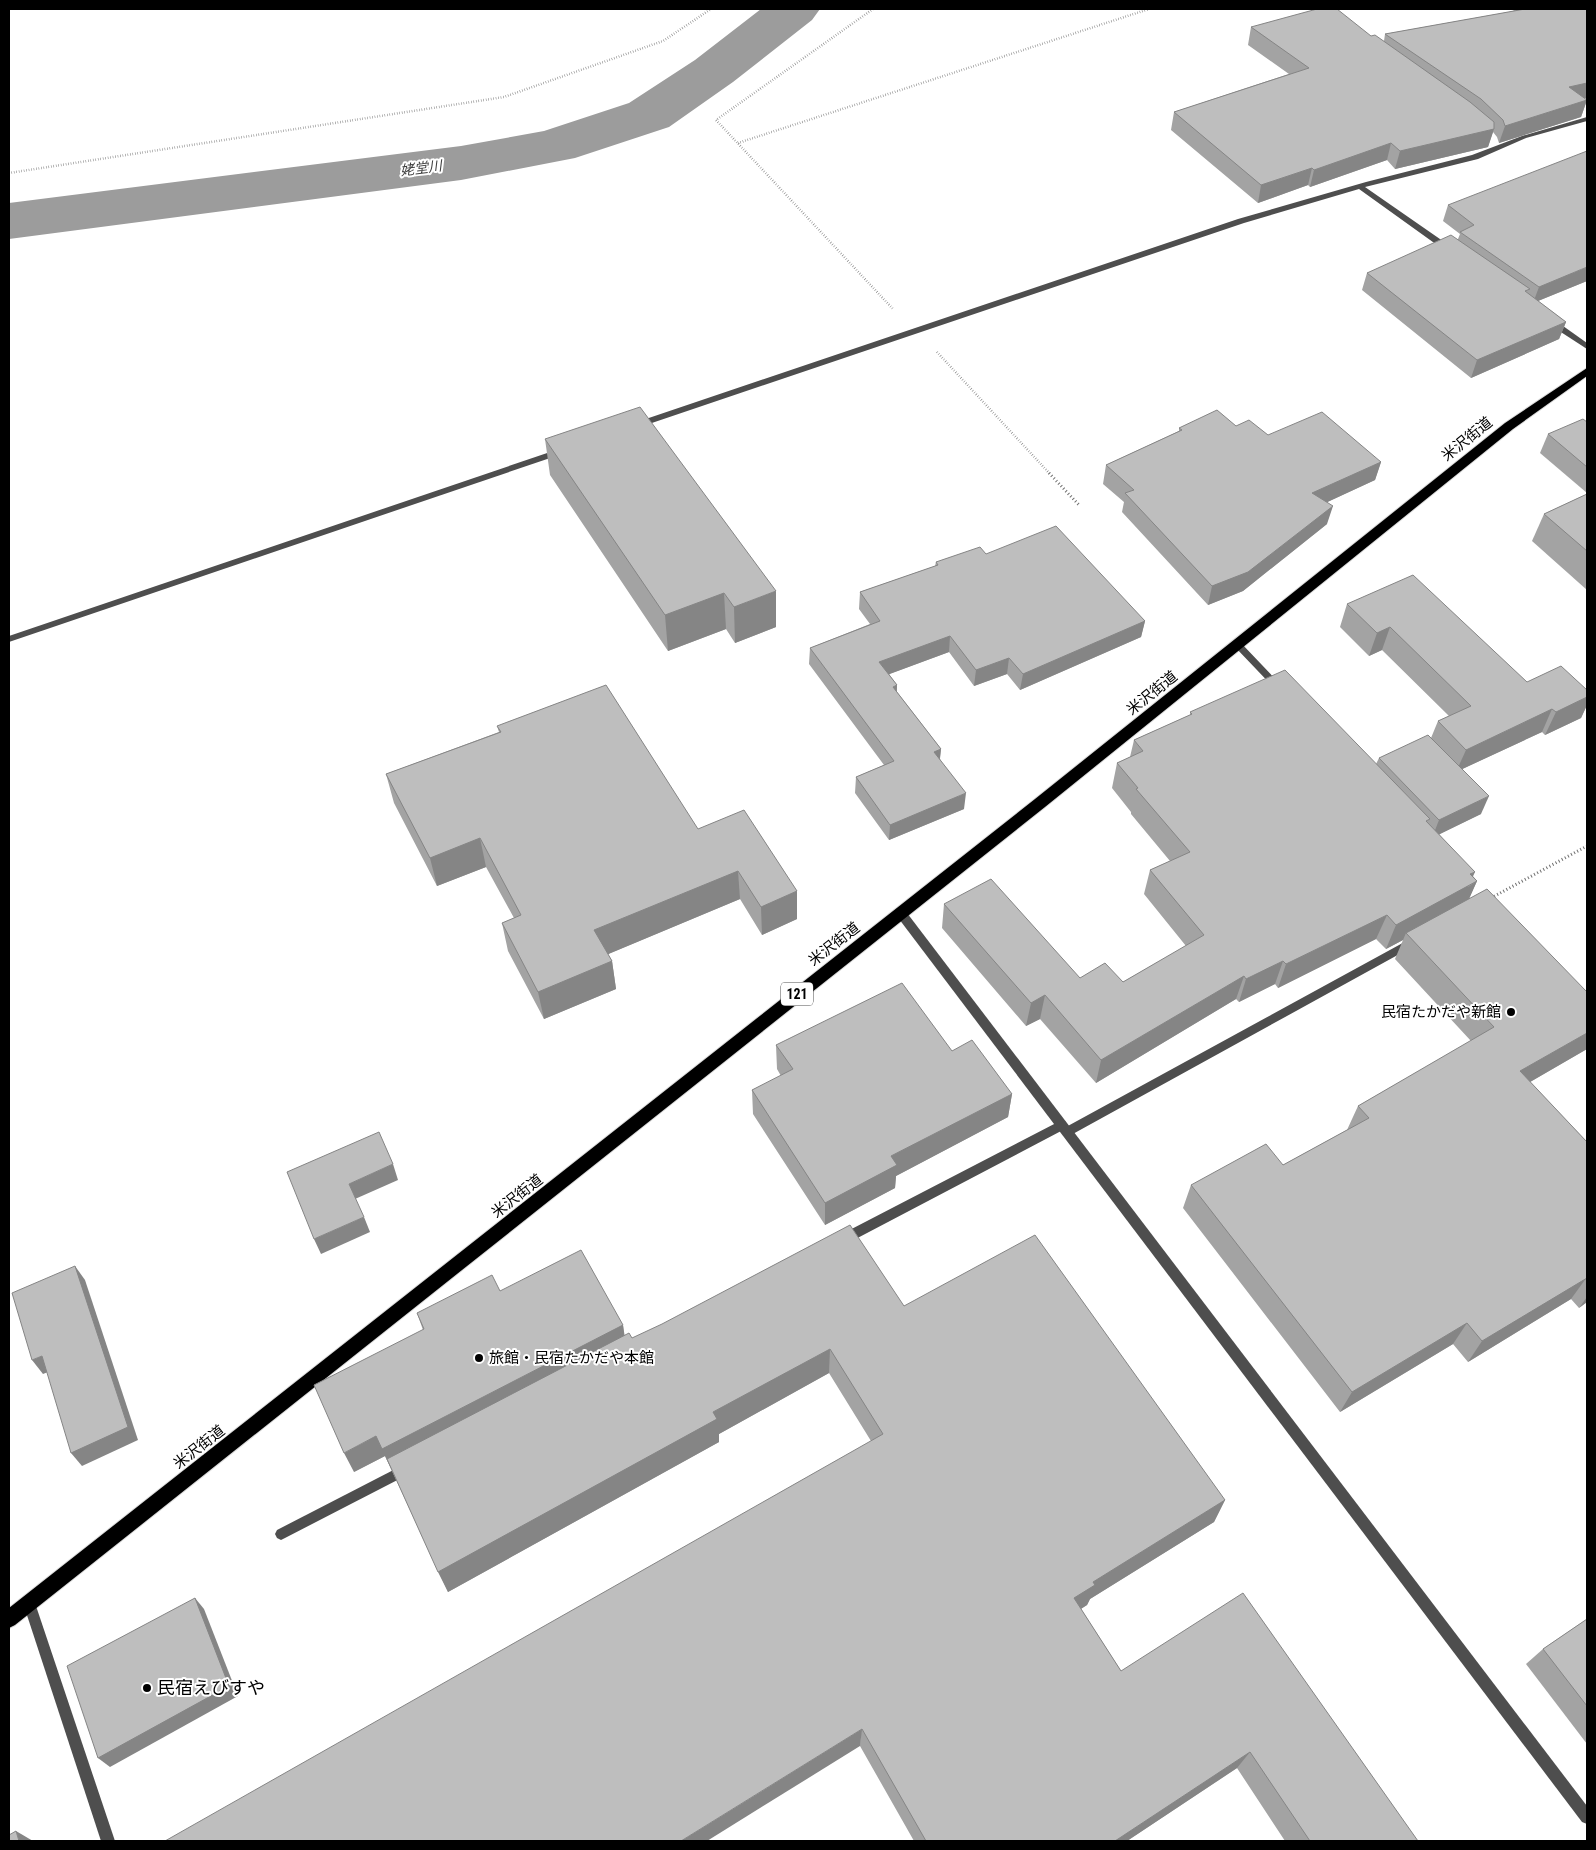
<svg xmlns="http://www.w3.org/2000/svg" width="1596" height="1850" viewBox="0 0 1596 1850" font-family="'Roboto Condensed','Noto Sans JP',sans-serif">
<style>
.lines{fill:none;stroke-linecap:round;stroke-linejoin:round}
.river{fill:#9c9c9c;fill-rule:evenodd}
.trunk-casing{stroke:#dbdbdb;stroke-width:2}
.path-far1{stroke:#707070;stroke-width:2.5;stroke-dasharray:0.5 2;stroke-linecap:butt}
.path{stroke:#707070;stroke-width:3;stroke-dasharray:1 2.5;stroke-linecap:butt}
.service{fill:#4e4e4e;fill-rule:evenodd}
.minor{fill:#4e4e4e;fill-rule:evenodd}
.trunk{fill:#000;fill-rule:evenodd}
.wall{fill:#a3a3a3}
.shaded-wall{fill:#858585}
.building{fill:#bebebe;stroke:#858585}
.poi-dot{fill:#000;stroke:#fff;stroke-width:2}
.labels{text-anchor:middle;stroke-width:4;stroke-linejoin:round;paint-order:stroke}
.far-water-label{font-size:14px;font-style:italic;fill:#3d3d3d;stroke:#fff}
.shield{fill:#fff;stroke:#4c4c4c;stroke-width:1}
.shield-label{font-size:14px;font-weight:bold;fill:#000}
.street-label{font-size:15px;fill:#000;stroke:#fff}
.poi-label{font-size:15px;fill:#000;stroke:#fff;text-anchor:end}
.near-poi-label{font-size:18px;fill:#000;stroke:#fff;text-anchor:start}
</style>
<rect width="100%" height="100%" fill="#fff"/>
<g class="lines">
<!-- river -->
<path class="river" d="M 761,9 L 820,9 L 812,20 L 733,82 L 669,127 L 575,158 L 461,180 L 9,239 L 9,203 L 461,146 L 544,131 L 629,103 L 695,60 Z"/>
<!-- trunk casing -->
<g class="trunk-casing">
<path id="trunk" d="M 1587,368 L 1587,376 L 1513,429 L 1045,807 L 15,1625 L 9,1628 L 9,1608 L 1035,799 L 1505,423 Z"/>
</g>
<!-- path-far1 -->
<g class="path-far1">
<path d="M 873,9 L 716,120 L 893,309"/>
<path d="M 738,143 L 1149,9"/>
<path d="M 9,173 L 504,97 L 663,41 L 711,9"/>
<path d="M 937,352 L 1050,474"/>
</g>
<!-- path -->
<g class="path">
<path d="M 1049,473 L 1079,505"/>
<path d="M 1491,898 L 1587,846"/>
</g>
<!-- service -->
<g class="service">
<path d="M 1410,939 L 1414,940 L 1415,943 L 1414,946 L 1071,1135 L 1067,1137 L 1063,1135 L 1063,1130 L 848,1243 L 844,1244 L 840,1243 L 838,1239 L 840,1235 L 1058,1122 L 1062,1120 L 1066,1122 L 1066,1127 Z"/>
<path d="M 407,1463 L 411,1465 L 413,1469 L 411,1473 L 285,1538 L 281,1540 L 277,1538 L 275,1534 L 277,1530 Z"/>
</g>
<!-- minor -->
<g class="minor">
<path d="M 1587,117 L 1587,121 L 1526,138 L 1478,159 L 1365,187 L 1450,246 L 1450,250 L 1444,250 L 1359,189 L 1244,223 L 640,427 L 637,428 L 633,425 L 634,423 L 1238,219 L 1366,182 L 1472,155 L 1522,136 Z"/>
<path d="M 1550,321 L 1556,321 L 1587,343 L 1587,349 L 1550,325 Z"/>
<path d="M 559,449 L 562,450 L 562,454 L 9,642 L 9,636 Z"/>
<path d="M 1238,642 L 1241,643 L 1281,685 L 1283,687 L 1281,689 L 1275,689 L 1235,647 L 1234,645 L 1235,643 Z"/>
<path d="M 900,908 L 904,909 L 1587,1806 L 1587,1824 L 1582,1822 L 896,915 L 895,912 L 896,909 Z"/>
<path d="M 29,1597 L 33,1599 L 35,1603 L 115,1841 L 101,1841 L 23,1603 L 25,1599 Z"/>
</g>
<!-- trunk -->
<use href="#trunk" class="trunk"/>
</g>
<!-- wall -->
<g class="wall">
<path d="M 1512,9 L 1587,9 L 1585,99 L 1587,100 L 1581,117 L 1499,143 L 1497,137 L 1493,132 L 1488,147 L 1395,169 L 1387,160 L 1310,187 L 1308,185 L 1258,203 L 1171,130 L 1174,112 L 1289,74 L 1248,45 L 1251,27 L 1371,36 L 1384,41 L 1385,34 L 1514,11 Z"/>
<path d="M 1448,205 L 1587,281 L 1538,301 L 1566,322 L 1559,339 L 1471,378 L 1362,290 L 1367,273 L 1458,239 L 1460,234 L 1443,221 Z"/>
<path d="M 1587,422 L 1587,493 L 1540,453 L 1548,434 Z"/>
<path d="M 1236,426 L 1268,435 L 1381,462 L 1375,480 L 1327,502 L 1327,524 L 1243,591 L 1208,605 L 1122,512 L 1124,502 L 1103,484 L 1106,465 L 1179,431 L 1179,428 Z"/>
<path d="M 545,439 L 776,627 L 735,643 L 726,629 L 668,651 L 550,475 Z"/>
<path d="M 1587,494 L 1587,590 L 1532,541 L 1544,514 Z"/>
<path d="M 986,554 L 1145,621 L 1141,637 L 1020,690 L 1007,674 L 974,686 L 949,652 L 889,674 L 897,685 L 897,692 L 941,749 L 940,759 L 964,809 L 889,840 L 855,793 L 856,777 L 884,765 L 809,664 L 810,648 L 870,624 L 859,609 L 860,592 L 935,566 L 936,562 Z"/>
<path d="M 1347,604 L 1527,682 L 1587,690 L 1587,705 L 1581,718 L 1545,735 L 1542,732 L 1462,769 L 1481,814 L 1439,834 L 1477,881 L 1469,898 L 1587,992 L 1587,1049 L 1530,1082 L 1587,1142 L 1587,1302 L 1579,1308 L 1571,1299 L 1468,1362 L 1453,1344 L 1340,1412 L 1183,1208 L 1191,1185 L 1283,1165 L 1347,1130 L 1358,1106 L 1471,1041 L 1395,959 L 1403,940 L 1386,949 L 1376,939 L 1278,988 L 1275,984 L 1239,1002 L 1236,999 L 1096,1083 L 1040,1019 L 1026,1026 L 942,928 L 944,904 L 1080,978 L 1123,982 L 1186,946 L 1144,894 L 1150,870 L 1170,861 L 1131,814 L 1131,812 L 1112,788 L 1117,763 L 1130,757 L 1134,740 L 1190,715 L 1190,712 L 1376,764 L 1379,758 L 1431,738 L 1438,721 L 1449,716 L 1382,650 L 1369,656 L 1340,627 Z"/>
<path d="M 497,726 L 698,829 L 797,891 L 797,919 L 762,935 L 740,899 L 608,954 L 612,961 L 616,989 L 544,1019 L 508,951 L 502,923 L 514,918 L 486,867 L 437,886 L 394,803 L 386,774 L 499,732 Z"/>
<path d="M 776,1045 L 952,1051 L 1012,1094 L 1008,1117 L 896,1176 L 895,1188 L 825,1225 L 753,1114 L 752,1090 L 781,1076 L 777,1069 Z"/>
<path d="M 500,1291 L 623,1325 L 624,1335 L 632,1338 L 904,1306 L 1225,1500 L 1214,1522 L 1090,1599 L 1087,1605 L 1081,1609 L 1121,1671 L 1418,1841 L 1285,1841 L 1237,1768 L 1127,1841 L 914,1841 L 860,1746 L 871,1441 L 829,1373 L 719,1434 L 719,1442 L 448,1592 L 385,1456 L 354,1472 L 423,1330 L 417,1313 Z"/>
<path d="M 1587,1619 L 1587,1744 L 1526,1664 L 1543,1649 Z"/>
</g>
<!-- shaded-wall -->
<g class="shaded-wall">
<path d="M 1587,83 L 1587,98 L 1563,103 L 1569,87 Z"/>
<path d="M 1587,100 L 1581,117 L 1499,143 L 1505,126 Z"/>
<path d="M 1494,129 L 1488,147 L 1395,169 L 1400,151 Z"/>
<path d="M 1391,143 L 1387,160 L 1310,187 L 1314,170 Z"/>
<path d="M 1312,168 L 1308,185 L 1258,203 L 1261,185 Z"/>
<path d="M 1587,267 L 1587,281 L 1533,303 L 1539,287 Z"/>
<path d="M 1566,322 L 1559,339 L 1471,378 L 1477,360 Z"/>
<path d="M 1381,462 L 1375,480 L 1306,512 L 1312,493 Z"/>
<path d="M 1333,506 L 1327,524 L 1243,591 L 1208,605 L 1212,586 Z"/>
<path d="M 776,591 L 776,627 L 735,643 L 734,607 Z"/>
<path d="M 724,593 L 726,629 L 668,651 L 665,615 Z"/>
<path d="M 1145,621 L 1141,637 L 1020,690 L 1023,674 Z"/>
<path d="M 1390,627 L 1382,650 L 1369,656 L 1377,633 Z"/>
<path d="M 950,636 L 949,652 L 879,678 L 879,662 Z"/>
<path d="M 1009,658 L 1007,674 L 974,686 L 976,670 Z"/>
<path d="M 897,685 L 896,701 L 893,687 Z"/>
<path d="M 1587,697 L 1587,705 L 1581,718 L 1545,735 L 1556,712 Z"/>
<path d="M 1552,709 L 1542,732 L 1456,772 L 1466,750 Z"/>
<path d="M 941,749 L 939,765 L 934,752 Z"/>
<path d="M 966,793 L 964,809 L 889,840 L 890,825 Z"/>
<path d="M 1489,796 L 1481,814 L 1432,838 L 1439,820 Z"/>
<path d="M 480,838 L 486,867 L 437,886 L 430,858 Z"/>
<path d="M 738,871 L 740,899 L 599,958 L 594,930 Z"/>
<path d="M 1475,872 L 1468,887 L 1477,881 L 1466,906 L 1406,933 L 1403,940 L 1386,949 L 1396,925 L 1470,874 Z"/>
<path d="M 797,891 L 797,919 L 762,935 L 761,907 Z"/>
<path d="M 1387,915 L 1376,939 L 1278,988 L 1286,964 Z"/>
<path d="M 612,961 L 616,989 L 544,1019 L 538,992 Z"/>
<path d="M 1283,961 L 1275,984 L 1239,1002 L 1246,979 Z"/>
<path d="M 1244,976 L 1236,999 L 1096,1083 L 1101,1060 Z"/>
<path d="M 1045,995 L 1040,1019 L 1026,1026 L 1031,1003 Z"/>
<path d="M 1587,1033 L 1587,1049 L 1506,1096 L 1520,1071 Z"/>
<path d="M 1012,1094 L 1008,1117 L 896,1176 L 895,1188 L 825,1225 L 825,1203 L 891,1156 Z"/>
<path d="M 393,1164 L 398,1180 L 355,1199 L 349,1184 Z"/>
<path d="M 364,1217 L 370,1232 L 321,1254 L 314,1239 Z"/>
<path d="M 75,1266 L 85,1280 L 138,1440 L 82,1466 L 71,1453 Z"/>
<path d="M 1587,1277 L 1571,1299 L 1468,1362 L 1482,1341 Z"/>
<path d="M 1587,1297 L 1587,1302 L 1579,1308 Z"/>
<path d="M 1467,1323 L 1453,1344 L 1340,1412 L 1352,1392 Z"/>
<path d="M 623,1325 L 626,1345 L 391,1468 L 385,1456 L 354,1472 L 344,1453 L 376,1436 Z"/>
<path d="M 830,1349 L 829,1373 L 719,1434 L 719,1442 L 448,1592 L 438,1572 L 713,1412 Z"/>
<path d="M 42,1356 L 53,1370 L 43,1374 L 32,1360 Z"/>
<path d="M 1225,1500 L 1214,1522 L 1090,1599 L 1087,1605 L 1066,1618 L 1074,1598 L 1093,1582 Z"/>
<path d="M 195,1598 L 204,1609 L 238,1696 L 110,1767 L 98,1758 Z"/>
<path d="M 862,1729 L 860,1746 L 707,1841 L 681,1841 Z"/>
<path d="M 1250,1752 L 1237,1768 L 1127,1841 L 1115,1841 Z"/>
<path d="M 16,1831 L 33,1841 L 19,1841 Z"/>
</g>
<!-- building -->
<g class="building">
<path d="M 1317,9 L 1337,9 L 1371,36 L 1375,35 L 1470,102 L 1494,122 L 1494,129 L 1400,151 L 1391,143 L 1314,170 L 1312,168 L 1261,185 L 1174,112 L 1309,68 L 1251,27 Z"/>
<path d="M 1525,9 L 1587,9 L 1587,83 L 1569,87 L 1587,100 L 1505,126 L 1503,120 L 1481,99 L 1385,34 Z"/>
<path d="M 1587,151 L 1587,267 L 1539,287 L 1460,232 L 1474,225 L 1448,205 Z"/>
<path d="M 1451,235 L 1530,289 L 1525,291 L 1566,322 L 1477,360 L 1367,273 Z"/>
<path d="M 640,407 L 776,591 L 734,607 L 724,593 L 665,615 L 545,439 Z"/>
<path d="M 1217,410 L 1236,426 L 1249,420 L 1268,435 L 1322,412 L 1381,462 L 1312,493 L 1333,506 L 1248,572 L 1212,586 L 1125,493 L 1134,490 L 1106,465 L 1182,430 L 1179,428 Z"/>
<path d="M 1583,419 L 1587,422 L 1587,467 L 1548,434 Z"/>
<path d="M 1587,494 L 1587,551 L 1544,514 Z"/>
<path d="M 1056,526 L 1145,621 L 1023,674 L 1009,658 L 976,670 L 950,636 L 879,662 L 897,685 L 893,687 L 941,749 L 934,752 L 966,793 L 890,825 L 856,777 L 894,761 L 810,648 L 880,621 L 860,592 L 938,565 L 936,562 L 980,547 L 986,554 Z"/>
<path d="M 1413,575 L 1527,682 L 1561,666 L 1587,690 L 1587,697 L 1556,712 L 1552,709 L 1466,750 L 1438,721 L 1471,706 L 1390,627 L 1377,633 L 1347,604 Z"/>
<path d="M 1285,670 L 1430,819 L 1426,821 L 1475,872 L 1470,874 L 1477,881 L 1396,925 L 1387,915 L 1286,964 L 1283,961 L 1246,979 L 1244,976 L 1101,1060 L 1045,995 L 1031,1003 L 944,904 L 991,879 L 1080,978 L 1105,963 L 1123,982 L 1204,935 L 1150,870 L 1190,852 L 1136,789 L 1138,788 L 1117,763 L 1143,751 L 1134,740 L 1192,714 L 1190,712 Z"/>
<path d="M 606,685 L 698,829 L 744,810 L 797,891 L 761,907 L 738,871 L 594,930 L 612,961 L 538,992 L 502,923 L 521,915 L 480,838 L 430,858 L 386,774 L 501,732 L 497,726 Z"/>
<path d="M 1428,735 L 1489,796 L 1439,820 L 1379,758 Z"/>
<path d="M 1487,889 L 1587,992 L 1587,1033 L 1520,1071 L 1587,1142 L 1587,1278 L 1482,1341 L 1467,1323 L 1352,1392 L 1191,1185 L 1266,1144 L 1283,1165 L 1369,1118 L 1358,1106 L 1494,1027 L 1406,933 Z"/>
<path d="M 902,983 L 952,1051 L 972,1040 L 1012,1094 L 891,1156 L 897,1165 L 825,1203 L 752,1090 L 793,1069 L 776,1045 Z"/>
<path d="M 379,1132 L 393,1164 L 349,1184 L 364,1217 L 314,1239 L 287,1172 Z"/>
<path d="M 850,1225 L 904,1306 L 1035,1235 L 1225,1500 L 1093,1582 L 1095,1585 L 1074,1598 L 1121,1671 L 1243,1593 L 1418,1841 L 1310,1841 L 1250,1752 L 1115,1841 L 926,1841 L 862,1729 L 681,1841 L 165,1841 L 883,1434 L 830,1349 L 713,1412 L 717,1419 L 438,1572 L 387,1459 L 629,1333 L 632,1338 L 662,1324 Z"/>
<path d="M 581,1250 L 623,1325 L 382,1449 L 376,1436 L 344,1453 L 314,1385 L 424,1329 L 417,1313 L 492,1275 L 500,1291 Z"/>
<path d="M 75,1266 L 128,1427 L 71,1453 L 42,1356 L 32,1360 L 12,1293 Z"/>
<path d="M 195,1598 L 229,1686 L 98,1758 L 67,1666 Z"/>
<path d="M 1587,1619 L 1587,1706 L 1543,1649 Z"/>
<path d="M 16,1831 L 19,1841 L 9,1841 L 9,1835 Z"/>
</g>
<!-- markers -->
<g class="poi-dot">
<circle cx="1511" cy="1012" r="5"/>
<circle cx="479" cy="1358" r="5"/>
<circle cx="147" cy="1688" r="5"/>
</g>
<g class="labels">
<!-- far-water labels -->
<g class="far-water-label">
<text transform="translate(421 168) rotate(-7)" y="5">姥堂川</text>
</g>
<!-- shield labels -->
<rect class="shield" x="781" y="982.5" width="32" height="23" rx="4"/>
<g class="shield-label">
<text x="797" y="999">121</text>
</g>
<!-- street labels -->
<g class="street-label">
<text transform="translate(1467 439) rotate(-39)" y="5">米沢街道</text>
<text transform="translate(1152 693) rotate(-39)" y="5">米沢街道</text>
<text transform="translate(834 944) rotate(-38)" y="5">米沢街道</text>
<text transform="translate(517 1196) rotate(-38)" y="5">米沢街道</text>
<text transform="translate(199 1447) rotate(-38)" y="5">米沢街道</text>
</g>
<!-- poi labels -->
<g class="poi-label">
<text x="1501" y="1017">民宿たかだや新館</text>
<text x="489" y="1363" text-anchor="start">旅館・民宿たかだや本館</text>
</g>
<!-- near-poi labels -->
<g class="near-poi-label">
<text x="157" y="1694">民宿えびすや</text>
</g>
</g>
<!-- border -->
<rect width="1596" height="1850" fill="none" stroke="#000000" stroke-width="20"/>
</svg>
